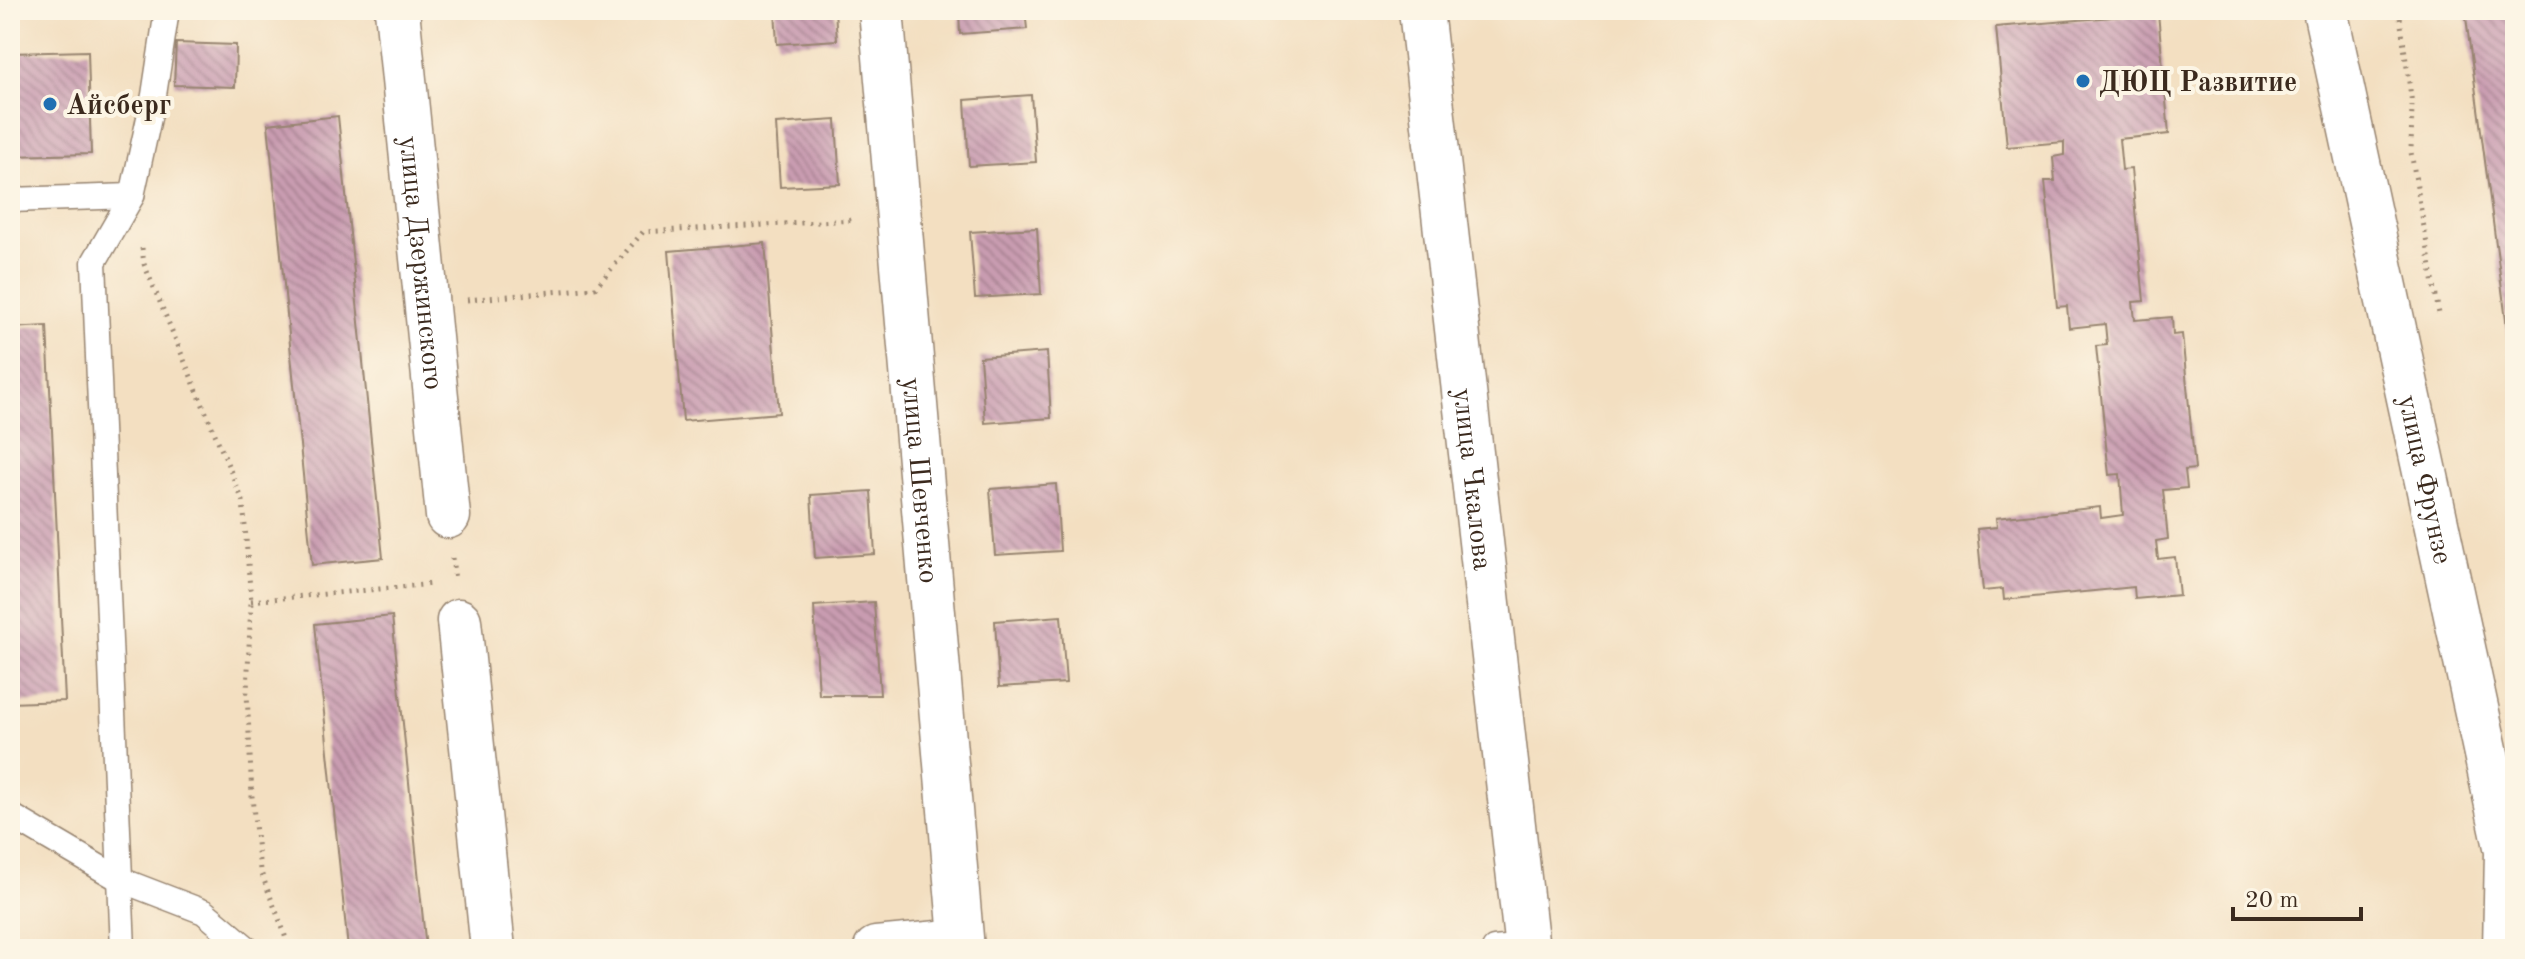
<svg xmlns="http://www.w3.org/2000/svg" width="2525" height="959" viewBox="0 0 2525 959" font-family="'Old Standard TT',serif">
<style>
.building{fill:url(#building-back-hatch)}
.lines{fill:none;stroke-linecap:round;stroke-linejoin:round}
.service-casing{stroke:#978470;stroke-width:27}
.minor-casing{stroke:#978470;stroke-width:47}
.tertiary-casing{stroke:#978470;stroke-width:47}
.path{stroke:#978470;stroke-width:5;stroke-dasharray:2 6;stroke-linecap:butt}
.service{stroke:#fff;stroke-width:24}
.minor{stroke:#fff;stroke-width:44}
.tertiary{stroke:#fff;stroke-width:44}
.poi-dot{fill:#1f6fb2;stroke:#fcf5e5;stroke-width:3}
.labels{text-anchor:middle;stroke-width:8;stroke-linejoin:round;paint-order:stroke}
.poi-label{font-size:28px;font-weight:bold;fill:#3b2a1e;stroke:#fcf5e5;text-anchor:start}
.street-label{font-size:28px;fill:#3b2a1e;stroke:#fcf5e5}
</style>
<defs>
<pattern id="building-back-hatch" width="6" height="6" patternUnits="userSpaceOnUse" patternTransform="scale(2)"><rect width="6" height="6" fill="#c99cb1"/><path d="M-1 5l2 2M0 0l6 6M5-1l2 2" fill="none" stroke="#a47f8f"/></pattern>
</defs>
<rect width="100%" height="100%" fill="#fcf5e5"/>
<filter id="ink" filterUnits="userSpaceOnUse"><feTurbulence type="fractalNoise" baseFrequency=".0125" numOctaves="2"/><feDisplacementMap in="SourceGraphic" scale="16" xChannelSelector="R" yChannelSelector="G"/><feConvolveMatrix kernelMatrix="1 2 1 2 8 2 1 2 1" color-interpolation-filters="sRGB"/></filter>
<filter id="wash" filterUnits="userSpaceOnUse"><feTurbulence type="fractalNoise" baseFrequency=".006" numOctaves="4" result="noise"/><feDisplacementMap in="SourceGraphic" scale="32" xChannelSelector="R" yChannelSelector="G"/><feGaussianBlur stdDeviation="1.8" result="paint"/><feColorMatrix in="noise" values="0 0 0 0 0 0 0 0 0 0 0 0 0 0 0 0 0 1.4 0 .05"/><feComposite in="paint" operator="in"/></filter>
<g filter="url(#wash)">
<rect width="100%" height="100%" fill="#f3dfc1"/>
<g id="blocks">
<!-- building -->
<g class="building">
<path d="M 775,10 L 835,10 L 837,40 L 777,44 Z"/>
<path d="M 959,10 L 1025,10 L 1027,29 L 960,34 Z"/>
<path d="M 2465,10 L 2515,10 L 2515,373 L 2513,373 Z"/>
<path d="M 2158,13 L 2169,134 L 2119,139 L 2122,170 L 2131,169 L 2144,301 L 2133,302 L 2135,320 L 2172,317 L 2173,335 L 2182,334 L 2195,469 L 2185,470 L 2187,488 L 2163,490 L 2168,539 L 2156,541 L 2158,559 L 2175,557 L 2179,595 L 2135,599 L 2134,587 L 2004,600 L 2003,589 L 1983,591 L 1977,529 L 1997,527 L 1996,518 L 2100,507 L 2101,518 L 2123,515 L 2120,474 L 2109,475 L 2096,346 L 2107,345 L 2105,324 L 2069,328 L 2067,306 L 2057,307 L 2045,181 L 2055,181 L 2053,157 L 2064,155 L 2064,142 L 2007,147 L 1996,27 Z"/>
<path d="M 176,43 L 236,45 L 235,87 L 174,85 Z"/>
<path d="M 88,51 L 91,154 L 10,156 L 10,53 Z"/>
<path d="M 1031,95 L 1036,162 L 969,166 L 965,100 Z"/>
<path d="M 338,116 L 383,558 L 312,565 L 268,124 Z"/>
<path d="M 836,120 L 840,184 L 780,187 L 776,124 Z"/>
<path d="M 1037,228 L 1041,294 L 975,298 L 970,232 Z"/>
<path d="M 765,243 L 779,413 L 683,421 L 669,251 Z"/>
<path d="M 47,326 L 65,701 L 10,703 L 10,328 Z"/>
<path d="M 1047,352 L 1051,418 L 985,423 L 980,357 Z"/>
<path d="M 1056,484 L 1060,551 L 995,555 L 990,489 Z"/>
<path d="M 871,491 L 875,554 L 815,558 L 811,495 Z"/>
<path d="M 874,602 L 880,695 L 819,695 L 814,606 Z"/>
<path d="M 392,616 L 426,949 L 348,949 L 315,624 Z"/>
<path d="M 1061,616 L 1066,683 L 999,687 L 995,621 Z"/>
</g>
</g>
</g>
<g filter="url(#ink)">
<use href="#blocks" fill-opacity="0" stroke="#978470" stroke-width="2"/>
<g class="lines">
<!-- service casing -->
<g class="service-casing">
<g id="service">
<path d="M 10,200 L 132,196"/>
<path d="M 10,815 L 121,880 L 204,912 L 248,949"/>
<path d="M 123,949 L 94,262 L 132,196 L 154,95 L 167,10"/>
<path d="M 1494,949 L 1526,946"/>
</g>
</g>
<!-- minor casing -->
<g class="minor-casing">
<g id="minor">
<path id="s1" d="M 397,10 L 448,516"/>
<path id="s2" d="M 881,10 L 962,949"/>
<path id="s3" d="M 1421,10 L 1527,949"/>
<path d="M 459,621 L 493,949"/>
<path d="M 876,949 L 960,941"/>
</g>
</g>
<!-- tertiary casing -->
<g class="tertiary-casing">
<g id="tertiary">
<path id="s4" d="M 2325,10 L 2507,851 L 2505,949"/>
</g>
</g>
<!-- path -->
<g class="path">
<path d="M 2399,10 L 2412,104 L 2411,152 L 2439,314"/>
<path d="M 142,248 L 144,264 L 243,501 L 251,601 L 247,692 L 252,797 L 260,870 L 283,929 L 289,949"/>
<path d="M 467,300 L 595,288 L 643,232 L 854,220"/>
<path d="M 452,558 L 455,580"/>
<path d="M 251,601 L 433,584"/>
</g>
<!-- service -->
<use href="#service" class="service"/>
<!-- minor -->
<use href="#minor" class="minor"/>
<!-- tertiary -->
<use href="#tertiary" class="tertiary"/>
</g>
</g>
<!-- markers -->
<g class="poi-dot">
<circle cx="2083" cy="81" r="8"/>
<circle cx="50" cy="104" r="8"/>
</g>
<g class="labels">
<!-- poi labels -->
<g class="poi-label">
<text x="2099" y="91">ДЮЦ Развитие</text>
<text x="66" y="114">Айсберг</text>
</g>
<!-- street labels -->
<g class="street-label">
<text dy="10" stroke="none"><textPath href="#s1" startOffset="254">улица Дзержинского</textPath></text>
<text dy="10" stroke="none"><textPath href="#s4" startOffset="480">улица Фрунзе</textPath></text>
<text dy="10" stroke="none"><textPath href="#s2" startOffset="472">улица Шевченко</textPath></text>
<text dy="10" stroke="none"><textPath href="#s3" startOffset="472">улица Чкалова</textPath></text>
</g>
</g>
<!-- margin -->
<rect width="2525" height="959" fill="none" stroke="#fcf5e5" stroke-width="40"/>
<!-- scale -->
<path d="M2233 907v12h128v-12" fill="none" stroke="#3b2a1e" stroke-width="4"/>
<text x="2245" y="907" font-size="24" fill="#3b2a1e" stroke="#fcf5e5" stroke-width="6" paint-order="stroke">20 m</text>
</svg>
